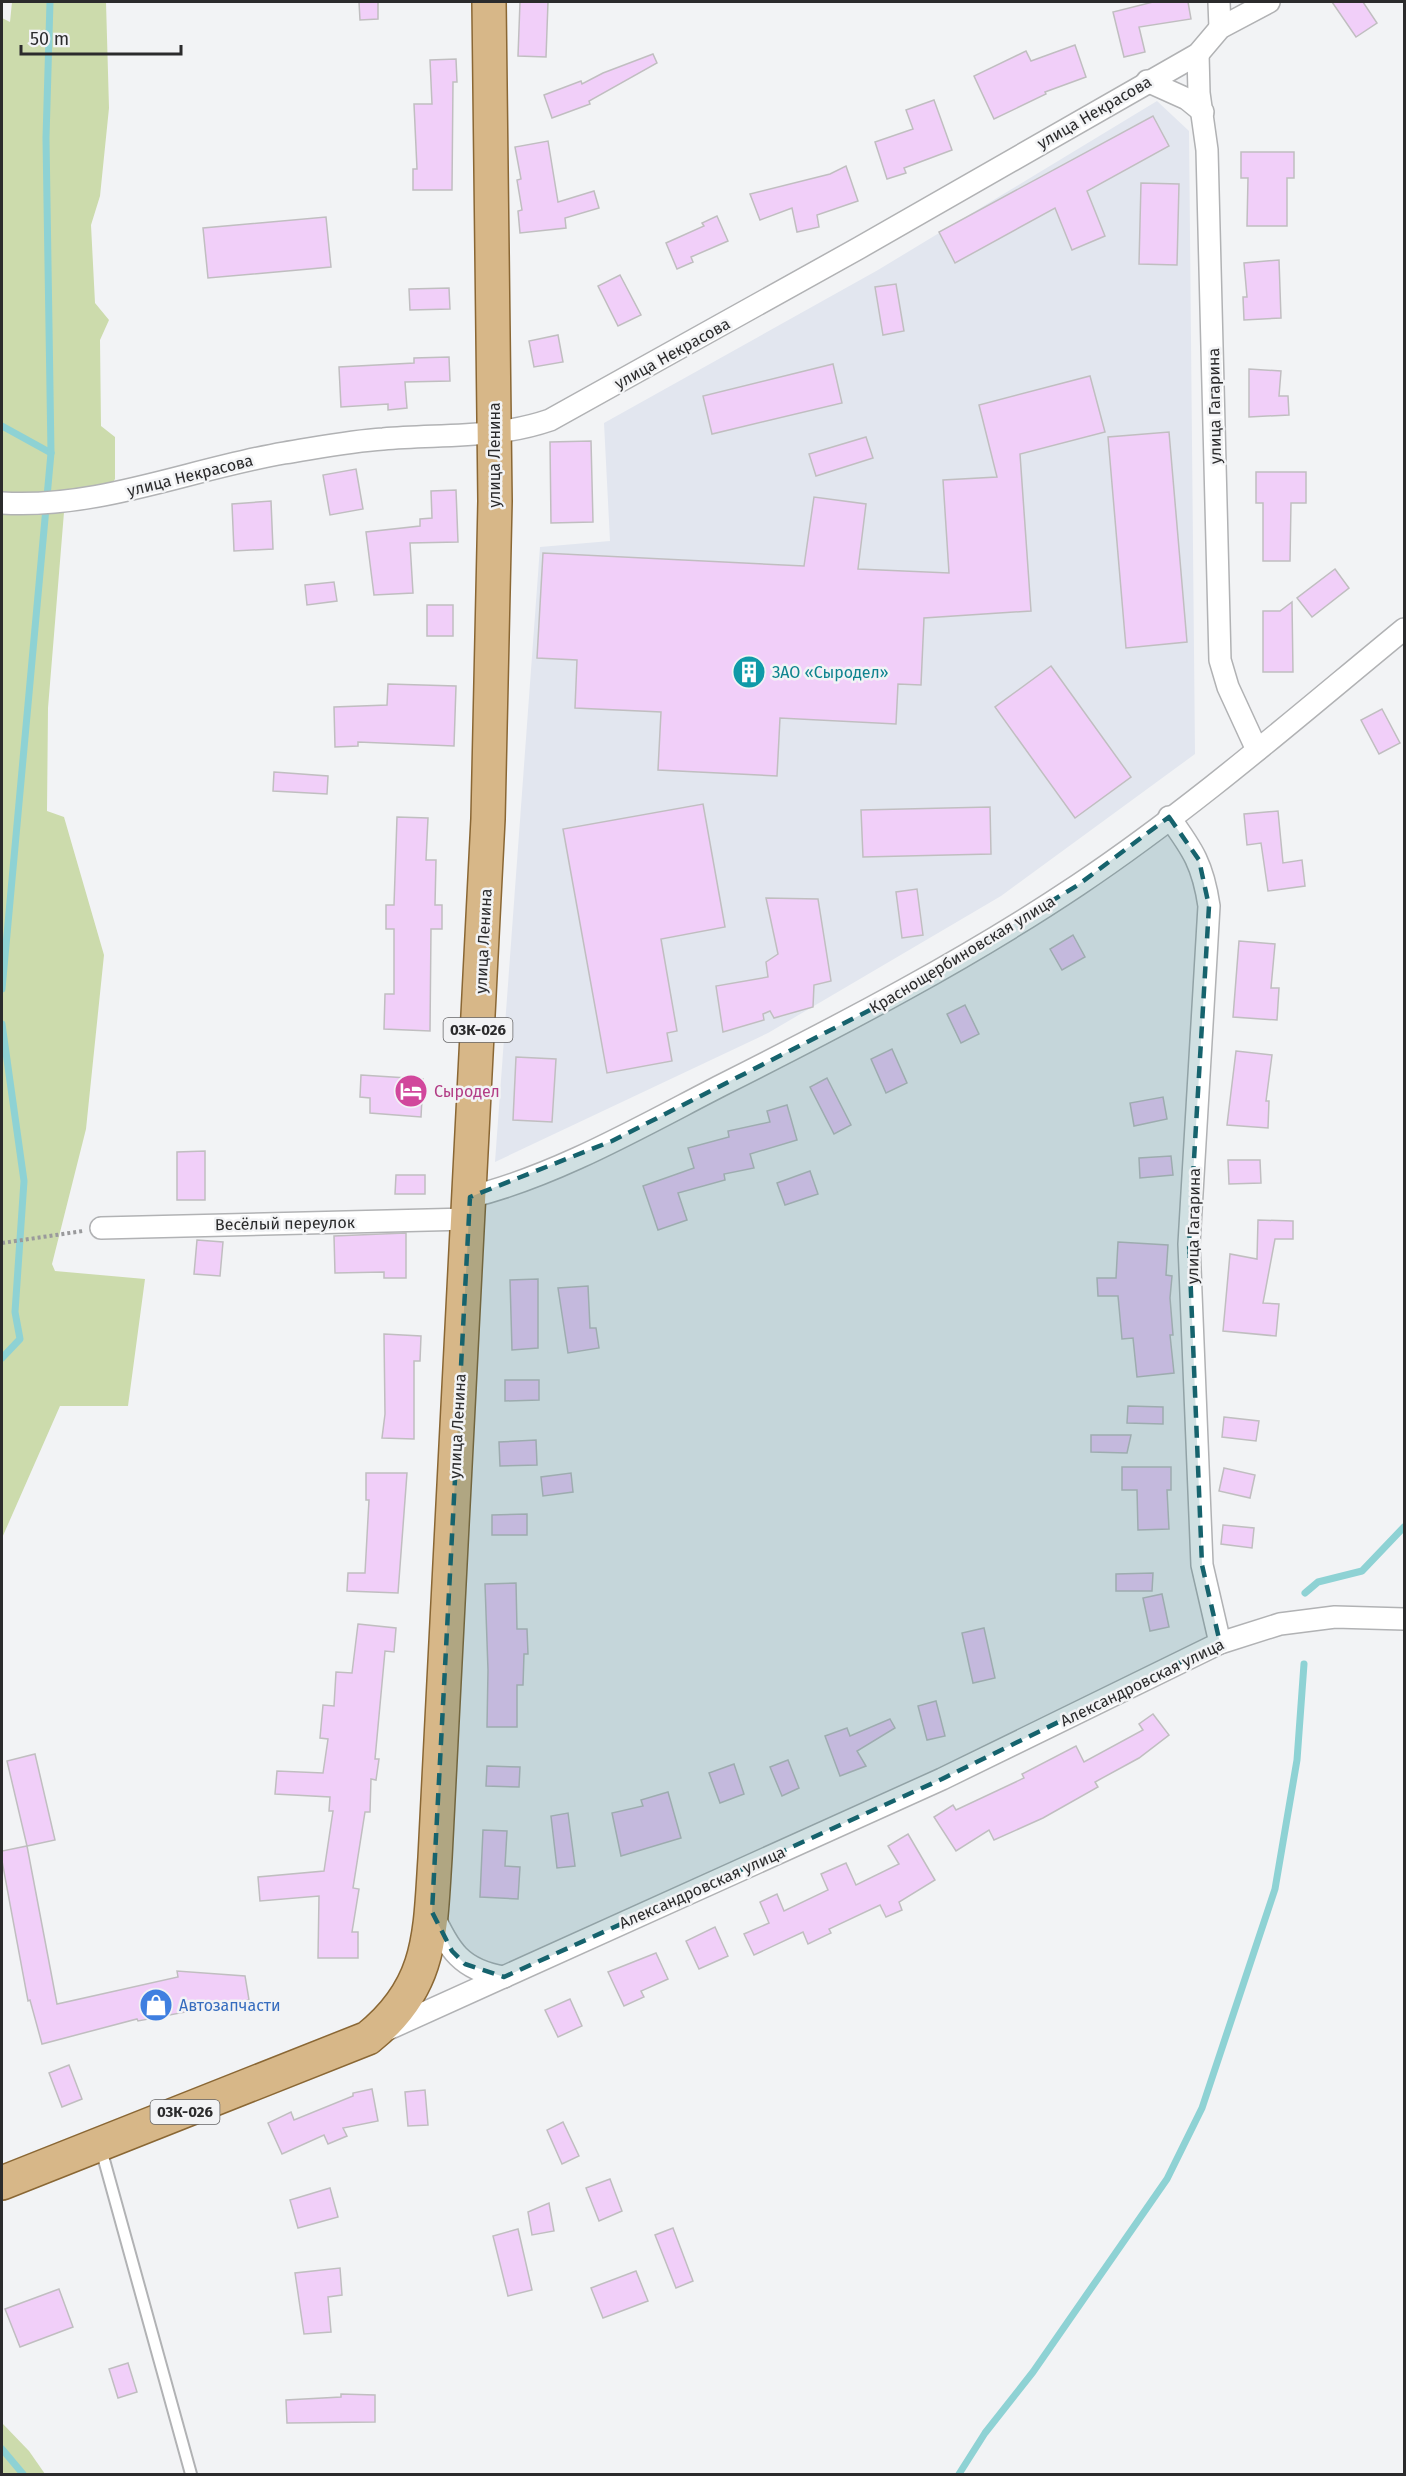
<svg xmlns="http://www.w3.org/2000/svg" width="1406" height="2476" viewBox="0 0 1406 2476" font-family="'Fira Sans',sans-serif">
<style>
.built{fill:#e2e6ef}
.green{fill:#ccdbac}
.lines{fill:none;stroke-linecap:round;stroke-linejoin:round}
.stream{stroke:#8ed2d4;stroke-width:7}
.building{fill:#f1cff9;stroke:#c0bec0;stroke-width:1.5}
.service-casing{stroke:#b1b2b4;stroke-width:14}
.minor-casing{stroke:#b1b2b4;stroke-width:24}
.primary-casing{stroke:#8a6734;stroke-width:36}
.path{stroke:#9a9a9c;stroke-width:4;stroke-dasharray:3 3;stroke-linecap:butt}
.service{stroke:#fff;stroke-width:10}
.minor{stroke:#fff;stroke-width:21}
.primary{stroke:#d7b788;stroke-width:33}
.marked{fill:#16636d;fill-opacity:0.2;stroke:#16636d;stroke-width:4.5;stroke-dasharray:12 8;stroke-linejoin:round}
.labels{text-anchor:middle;stroke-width:5;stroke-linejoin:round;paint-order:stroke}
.shield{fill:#f2f3f5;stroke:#676768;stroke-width:1.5}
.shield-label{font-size:15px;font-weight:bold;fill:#2b2b2c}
.street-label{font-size:16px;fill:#2b2b2c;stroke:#f2f3f5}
.culture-label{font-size:16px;fill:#0d838f;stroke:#f2f3f5;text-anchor:start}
.hotel-label{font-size:16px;fill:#b23c85;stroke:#f2f3f5;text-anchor:start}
.shop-label{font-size:16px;fill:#366cbe;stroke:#f2f3f5;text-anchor:start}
</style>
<rect width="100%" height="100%" fill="#f2f3f5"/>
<!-- built -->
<path class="built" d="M 1157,101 L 1189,131 L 1195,754 L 1001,896 L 768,1033 L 495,1162 L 540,547 L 610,541 L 604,423 L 878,270 Z"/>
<!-- green -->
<g class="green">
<path d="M 12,2 L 106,2 L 109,108 L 100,196 L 91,225 L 95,303 L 109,320 L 100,340 L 101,426 L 115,437 L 115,479 L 104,496 L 65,500 L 48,708 L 47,811 L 64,817 L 104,955 L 86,1129 L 52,1264 L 55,1271 L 145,1279 L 128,1406 L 60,1406 L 2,1538 L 2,18 L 10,22 Z"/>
<path d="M 2,2423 L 29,2451 L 45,2474 L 2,2474 Z"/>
</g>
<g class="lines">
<!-- stream -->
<g class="stream">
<path d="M 2,426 L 51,453"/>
<path d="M 2,989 L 51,453 L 46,138 L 50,2"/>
<path d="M 2,1024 L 24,1181 L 15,1312 L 20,1339 L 2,1358"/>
<path d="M 1305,1593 L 1318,1582 L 1362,1571 L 1404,1527"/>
<path d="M 2,2449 L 23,2474"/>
<path d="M 959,2474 L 985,2433 L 1033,2372 L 1167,2179 L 1202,2108 L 1275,1889 L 1297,1760 L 1304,1664"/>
</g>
</g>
<!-- building -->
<g class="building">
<path d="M 359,2 L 378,2 L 378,19 L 360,20 Z"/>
<path d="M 520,2 L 548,2 L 546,57 L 518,56 Z"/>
<path d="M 1153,2 L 1188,2 L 1191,19 L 1139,27 L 1145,52 L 1124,57 L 1113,12 Z"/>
<path d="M 1332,2 L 1363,2 L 1377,23 L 1356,37 Z"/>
<path d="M 1075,45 L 1086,77 L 1045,92 L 1046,94 L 994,119 L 974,76 L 1026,51 L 1031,61 Z"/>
<path d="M 653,54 L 657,63 L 589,101 L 590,104 L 552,118 L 544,95 L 581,81 L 582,84 L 603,73 Z"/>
<path d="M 456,59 L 457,82 L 453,82 L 452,190 L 413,190 L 413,169 L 417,169 L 414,104 L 432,104 L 430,60 Z"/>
<path d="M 934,100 L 952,150 L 904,168 L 906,173 L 887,179 L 875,142 L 913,129 L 906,110 Z"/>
<path d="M 1153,116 L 1169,146 L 1087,191 L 1105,236 L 1072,250 L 1055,208 L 955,263 L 939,232 Z"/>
<path d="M 548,141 L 558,202 L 594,191 L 599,208 L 565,218 L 566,228 L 520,233 L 518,211 L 522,210 L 517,180 L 521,179 L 515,147 Z"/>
<path d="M 1241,152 L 1294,152 L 1294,178 L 1287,178 L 1287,226 L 1247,226 L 1248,178 L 1241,178 Z"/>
<path d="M 846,166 L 858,201 L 817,215 L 819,227 L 797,232 L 792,208 L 760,220 L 750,194 L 830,174 Z"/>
<path d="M 1141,183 L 1179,184 L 1177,265 L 1139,264 Z"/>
<path d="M 717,216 L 728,241 L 691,257 L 693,262 L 677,269 L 666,243 L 704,226 L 702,223 Z"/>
<path d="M 326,217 L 331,267 L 208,278 L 203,228 Z"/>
<path d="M 1279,260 L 1281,318 L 1244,320 L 1243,297 L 1247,297 L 1244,263 Z"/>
<path d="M 620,275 L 641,315 L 618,326 L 598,286 Z"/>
<path d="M 896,284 L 904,331 L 883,335 L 875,287 Z"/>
<path d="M 449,288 L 450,309 L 410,310 L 409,289 Z"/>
<path d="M 558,335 L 563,362 L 534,367 L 529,341 Z"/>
<path d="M 449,357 L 450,381 L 405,382 L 407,408 L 388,410 L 388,404 L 341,407 L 339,367 L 414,363 L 414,358 Z"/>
<path d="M 833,364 L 842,403 L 712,434 L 703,396 Z"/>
<path d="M 1249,369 L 1281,371 L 1279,396 L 1288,396 L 1289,415 L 1249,417 Z"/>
<path d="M 1090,376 L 1105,432 L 1020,454 L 1031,611 L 924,618 L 921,685 L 898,684 L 896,724 L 780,718 L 777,776 L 658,770 L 661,712 L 575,708 L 577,660 L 537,658 L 543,553 L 804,566 L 814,497 L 866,504 L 858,569 L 949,573 L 943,480 L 997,477 L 979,405 Z"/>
<path d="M 1169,432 L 1187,642 L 1126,648 L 1108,437 Z"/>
<path d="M 866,437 L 873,458 L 816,476 L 809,454 Z"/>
<path d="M 591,441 L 593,522 L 551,523 L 550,442 Z"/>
<path d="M 356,469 L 363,509 L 330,515 L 323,475 Z"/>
<path d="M 1256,472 L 1306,472 L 1306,503 L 1291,503 L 1290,561 L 1263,561 L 1263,503 L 1256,503 Z"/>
<path d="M 456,490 L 458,542 L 410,543 L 413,593 L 374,595 L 366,532 L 420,526 L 420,519 L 432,518 L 431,491 Z"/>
<path d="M 271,501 L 273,549 L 234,551 L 232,504 Z"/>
<path d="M 1335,569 L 1349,588 L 1312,617 L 1297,598 Z"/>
<path d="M 334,582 L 337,601 L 307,605 L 305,585 Z"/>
<path d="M 1292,602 L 1293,672 L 1263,672 L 1263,611 L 1280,611 Z"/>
<rect x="427" y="605" width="26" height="31"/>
<path d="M 1051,666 L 1131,777 L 1075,818 L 995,707 Z"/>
<path d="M 388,684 L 456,686 L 454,746 L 358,742 L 358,746 L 335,747 L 334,707 L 387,705 Z"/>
<path d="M 1382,709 L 1400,743 L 1379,754 L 1361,720 Z"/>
<path d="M 274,772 L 328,776 L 327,794 L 273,791 Z"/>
<path d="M 703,804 L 725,927 L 661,939 L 677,1031 L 667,1033 L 672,1061 L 607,1073 L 563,829 Z"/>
<path d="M 990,807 L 991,854 L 863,857 L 861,810 Z"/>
<path d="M 1278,811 L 1283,863 L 1302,860 L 1305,886 L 1268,891 L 1261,843 L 1247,845 L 1244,814 Z"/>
<path d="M 397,817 L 428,818 L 426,860 L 436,860 L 435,905 L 442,905 L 442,929 L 431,929 L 430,1031 L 384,1029 L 385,994 L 394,994 L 394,929 L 386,929 L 386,905 L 394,905 Z"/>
<path d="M 917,889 L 923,935 L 902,938 L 896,892 Z"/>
<path d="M 766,898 L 818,899 L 831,981 L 814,985 L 813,1007 L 774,1018 L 770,1011 L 763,1014 L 764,1020 L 723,1032 L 716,986 L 768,977 L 766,962 L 778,954 Z"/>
<path d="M 1073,935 L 1085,957 L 1062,970 L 1050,949 Z"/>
<path d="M 1239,941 L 1275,944 L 1271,988 L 1279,988 L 1277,1020 L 1233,1017 Z"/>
<path d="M 965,1005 L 979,1034 L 961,1043 L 947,1014 Z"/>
<path d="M 892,1049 L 907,1083 L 886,1093 L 871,1059 Z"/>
<path d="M 1236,1051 L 1272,1055 L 1266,1101 L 1269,1101 L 1268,1128 L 1227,1125 Z"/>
<path d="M 516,1057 L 556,1059 L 552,1122 L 513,1120 Z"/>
<path d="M 361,1075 L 423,1079 L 421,1117 L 370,1113 L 370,1098 L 360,1097 Z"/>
<path d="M 827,1078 L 851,1125 L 834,1134 L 810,1087 Z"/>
<path d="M 1163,1097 L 1167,1119 L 1134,1126 L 1130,1103 Z"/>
<path d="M 787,1105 L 797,1140 L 750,1154 L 754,1168 L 724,1174 L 725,1180 L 678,1193 L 687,1220 L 658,1230 L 643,1186 L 694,1168 L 688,1148 L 729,1137 L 728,1131 L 770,1122 L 767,1111 Z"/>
<path d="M 205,1151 L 205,1200 L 177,1200 L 177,1152 Z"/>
<path d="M 1171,1156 L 1173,1175 L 1140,1178 L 1139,1158 Z"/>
<path d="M 1228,1160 L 1260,1160 L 1261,1183 L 1229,1184 Z"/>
<path d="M 810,1171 L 818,1194 L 785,1205 L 777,1183 Z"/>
<path d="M 396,1175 L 425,1175 L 425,1194 L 395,1194 Z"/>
<path d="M 1258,1220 L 1293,1221 L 1293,1239 L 1275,1239 L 1263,1303 L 1279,1304 L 1276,1336 L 1223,1331 L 1230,1254 L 1257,1259 Z"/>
<path d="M 406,1233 L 406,1278 L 384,1278 L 384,1272 L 335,1273 L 334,1236 Z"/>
<path d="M 197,1240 L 223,1242 L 220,1276 L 194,1274 Z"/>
<path d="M 1118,1242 L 1168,1245 L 1166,1275 L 1172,1276 L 1170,1298 L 1173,1335 L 1170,1335 L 1174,1373 L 1137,1377 L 1133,1338 L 1122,1339 L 1118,1296 L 1098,1296 L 1097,1278 L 1116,1278 Z"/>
<path d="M 538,1279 L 538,1348 L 512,1350 L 510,1280 Z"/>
<path d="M 588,1286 L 590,1328 L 596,1328 L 599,1348 L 568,1353 L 558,1288 Z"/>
<path d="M 384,1334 L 421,1336 L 420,1361 L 414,1361 L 414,1439 L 382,1438 L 385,1414 Z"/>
<path d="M 505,1380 L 539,1380 L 539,1400 L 505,1401 Z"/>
<path d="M 1128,1406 L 1163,1407 L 1163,1424 L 1127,1423 Z"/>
<path d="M 1224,1417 L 1259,1421 L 1256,1441 L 1222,1437 Z"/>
<path d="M 1091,1435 L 1131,1435 L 1127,1453 L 1091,1452 Z"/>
<path d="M 536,1440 L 537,1465 L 500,1466 L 499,1442 Z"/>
<path d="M 1122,1467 L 1171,1467 L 1171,1490 L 1167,1490 L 1169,1529 L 1138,1530 L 1137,1490 L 1122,1490 Z"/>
<path d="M 1224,1468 L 1255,1475 L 1250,1498 L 1219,1491 Z"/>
<path d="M 366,1473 L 407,1473 L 398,1593 L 347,1591 L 348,1573 L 365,1573 L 369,1500 L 366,1500 Z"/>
<path d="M 571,1473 L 573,1492 L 543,1496 L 541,1477 Z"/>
<path d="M 527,1514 L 527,1535 L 492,1535 L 492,1515 Z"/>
<path d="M 1223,1525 L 1254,1528 L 1252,1548 L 1221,1544 Z"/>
<path d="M 1153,1573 L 1152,1591 L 1116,1591 L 1116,1574 Z"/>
<path d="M 516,1583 L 517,1629 L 527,1629 L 528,1654 L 524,1654 L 523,1685 L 517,1685 L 517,1727 L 487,1727 L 488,1670 L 485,1584 Z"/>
<path d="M 1162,1594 L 1169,1627 L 1150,1631 L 1143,1598 Z"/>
<path d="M 358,1624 L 396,1628 L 394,1652 L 385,1651 L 375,1759 L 379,1759 L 376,1780 L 371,1779 L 370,1812 L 365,1812 L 353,1888 L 359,1889 L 352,1932 L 358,1932 L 358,1958 L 318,1958 L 319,1896 L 260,1901 L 258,1877 L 324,1871 L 333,1811 L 329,1811 L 330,1797 L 275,1794 L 277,1771 L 323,1773 L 328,1739 L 320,1738 L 323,1705 L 334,1706 L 336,1672 L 352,1673 Z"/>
<path d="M 984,1628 L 995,1678 L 973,1683 L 962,1633 Z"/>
<path d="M 936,1701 L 945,1736 L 927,1740 L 918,1706 Z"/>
<path d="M 1153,1714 L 1169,1735 L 1139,1758 L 1095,1782 L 1098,1787 L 1043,1818 L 994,1840 L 989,1830 L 956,1851 L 934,1817 L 953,1805 L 956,1810 L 1024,1778 L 1022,1774 L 1076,1746 L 1084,1762 L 1143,1730 L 1139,1724 Z"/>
<path d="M 890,1719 L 895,1728 L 857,1751 L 866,1766 L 840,1776 L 825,1736 L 847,1728 L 850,1736 Z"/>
<path d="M 35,1754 L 55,1840 L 27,1846 L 7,1761 Z"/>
<path d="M 788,1760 L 799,1788 L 782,1796 L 770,1767 Z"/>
<path d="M 734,1764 L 744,1794 L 720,1803 L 709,1773 Z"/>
<path d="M 487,1766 L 520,1767 L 519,1787 L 486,1786 Z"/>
<path d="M 668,1792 L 681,1838 L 621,1856 L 612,1813 L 643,1806 L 641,1800 Z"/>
<path d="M 568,1813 L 575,1866 L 557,1868 L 551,1816 Z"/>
<path d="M 483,1830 L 507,1831 L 505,1866 L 520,1867 L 518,1899 L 480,1897 Z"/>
<path d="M 908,1834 L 935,1880 L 899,1902 L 902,1910 L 886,1917 L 880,1905 L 829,1929 L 831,1933 L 808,1944 L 803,1932 L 754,1955 L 744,1934 L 769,1923 L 760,1902 L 777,1894 L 784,1911 L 828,1890 L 821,1874 L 846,1863 L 856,1885 L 899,1864 L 888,1846 Z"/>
<path d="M 27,1846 L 57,2004 L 178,1977 L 177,1971 L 245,1976 L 249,2000 L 138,2021 L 137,2019 L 42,2044 L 30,2000 L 28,2001 L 2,1861 L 2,1851 Z"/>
<path d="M 715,1927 L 728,1956 L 699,1969 L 686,1941 Z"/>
<path d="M 656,1953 L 668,1979 L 641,1991 L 644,1997 L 624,2006 L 608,1972 Z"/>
<path d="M 570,1999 L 582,2026 L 558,2037 L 545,2010 Z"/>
<path d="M 69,2065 L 82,2099 L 62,2107 L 49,2073 Z"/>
<path d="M 372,2089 L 378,2121 L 343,2128 L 347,2136 L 328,2144 L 324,2135 L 282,2154 L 268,2123 L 291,2112 L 294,2120 L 353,2096 L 353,2093 Z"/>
<path d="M 425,2090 L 428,2125 L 408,2126 L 405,2092 Z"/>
<path d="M 563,2122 L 579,2156 L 562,2164 L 547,2130 Z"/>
<path d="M 610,2179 L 622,2211 L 599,2221 L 586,2188 Z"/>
<path d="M 330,2188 L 338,2217 L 298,2228 L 290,2200 Z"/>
<path d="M 549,2203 L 554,2231 L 532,2235 L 528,2212 Z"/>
<path d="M 673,2228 L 693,2281 L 676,2288 L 655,2235 Z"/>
<path d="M 518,2229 L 532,2290 L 508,2296 L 493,2236 Z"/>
<path d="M 340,2268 L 342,2295 L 328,2297 L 331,2332 L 304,2334 L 295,2273 Z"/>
<path d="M 636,2271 L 648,2301 L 603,2318 L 591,2288 Z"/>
<path d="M 59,2289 L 73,2327 L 20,2347 L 5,2309 Z"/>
<path d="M 128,2363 L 137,2392 L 118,2398 L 109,2369 Z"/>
<path d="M 341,2394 L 375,2395 L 375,2422 L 287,2423 L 286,2400 L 341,2397 Z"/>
</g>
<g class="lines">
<!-- service casing -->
<g class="service-casing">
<path id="service" d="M 101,2149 L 191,2474"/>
</g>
<!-- minor casing -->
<g class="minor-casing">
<g id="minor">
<path d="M 1219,2 L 1220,28"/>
<path d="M 1198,54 L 1199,93 L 1207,150 L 1220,660 L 1228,687 L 1257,750"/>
<path d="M 1147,81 L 1187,99 L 1203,112"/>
<path d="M 2,503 C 98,509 190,469 284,453 C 316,448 350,441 383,439 C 440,434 495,439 550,420 L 859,248 L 1198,54 L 1220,28 L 1269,2"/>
<path d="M 1169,817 C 1193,850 1203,865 1209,906 L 1189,1244 L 1202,1565 L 1220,1643"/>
<path d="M 470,1197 C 556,1176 644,1125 722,1085 C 843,1024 966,960 1078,885 C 1193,808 1298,716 1404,629"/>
<path d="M 101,1228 L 469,1219"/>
<path d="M 432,1912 C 449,1950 461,1970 504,1977"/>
<path d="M 384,2031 L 942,1779 L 1220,1643 L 1280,1624 L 1335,1617 L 1404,1619"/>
</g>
</g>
<!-- primary casing -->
<g class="primary-casing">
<path id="primary" d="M 2,2183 L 368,2038 C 432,1987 430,1934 435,1858 L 488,819 L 495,501 L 489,2"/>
</g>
<!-- path -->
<path class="path" d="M 2,1243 L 83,1231"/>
<!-- service -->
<use href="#service" class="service"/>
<!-- minor -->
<use href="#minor" class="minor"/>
<!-- primary -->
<use href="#primary" class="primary"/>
</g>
<!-- marked area -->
<path class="marked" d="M 1169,817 L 1199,860 L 1209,906 L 1189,1244 L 1202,1565 L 1220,1643 L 942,1779 L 504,1977 L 465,1964 L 452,1951 L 432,1912 L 470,1197 L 612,1141 L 880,1005 L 1078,885 Z"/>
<!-- icons -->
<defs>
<g id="building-disc" transform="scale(1.725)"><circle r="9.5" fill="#0f9aa8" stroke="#f2f3f5"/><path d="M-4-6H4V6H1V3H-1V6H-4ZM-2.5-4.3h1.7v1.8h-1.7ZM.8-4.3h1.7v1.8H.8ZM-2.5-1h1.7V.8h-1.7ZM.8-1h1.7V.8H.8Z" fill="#fff"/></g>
<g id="hotel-disc" transform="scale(1.725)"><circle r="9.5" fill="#d1479c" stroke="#f2f3f5"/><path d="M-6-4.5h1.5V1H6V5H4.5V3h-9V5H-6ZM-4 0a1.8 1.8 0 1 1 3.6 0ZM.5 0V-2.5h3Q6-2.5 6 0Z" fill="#fff"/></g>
<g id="shop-disc" transform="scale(1.725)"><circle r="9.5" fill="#3f7fe0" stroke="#f2f3f5"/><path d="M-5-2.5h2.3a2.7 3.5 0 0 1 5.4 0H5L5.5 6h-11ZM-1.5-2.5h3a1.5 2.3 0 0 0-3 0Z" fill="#fff"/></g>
</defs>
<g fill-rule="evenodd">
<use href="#building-disc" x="749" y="672"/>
<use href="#hotel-disc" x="411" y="1091"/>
<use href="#shop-disc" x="156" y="2005"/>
</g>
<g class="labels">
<!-- shield labels -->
<g class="shield">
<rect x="443.5" y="1018" width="69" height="24" rx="4.5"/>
<rect x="150.5" y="2100" width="69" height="24" rx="4.5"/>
</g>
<g class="shield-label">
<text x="478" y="1035">03К-026</text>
<text x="185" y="2117">03К-026</text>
</g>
<!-- street labels -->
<g class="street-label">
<text transform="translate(1094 112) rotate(-30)" y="6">улица Некрасова</text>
<text transform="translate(672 353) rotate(-29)" y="6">улица Некрасова</text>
<text transform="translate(1214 406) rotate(-91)" y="6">улица Гагарина</text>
<text transform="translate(494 455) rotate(-90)" y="6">улица Ленина</text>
<text transform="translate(190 475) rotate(-14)" y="6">улица Некрасова</text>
<text transform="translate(483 941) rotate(-87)" y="6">улица Ленина</text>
<text transform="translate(962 954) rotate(-31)" y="6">Краснощербиновская улица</text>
<text transform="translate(285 1223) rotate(-1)" y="6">Весёлый переулок</text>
<text transform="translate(1193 1226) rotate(-89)" y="6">улица Гагарина</text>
<text transform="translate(457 1426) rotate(-87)" y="6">улица Ленина</text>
<text transform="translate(1142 1682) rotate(-26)" y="6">Александровская улица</text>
<text transform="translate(702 1887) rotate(-24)" y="6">Александровская улица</text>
</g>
<!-- culture labels -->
<g class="culture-label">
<text x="772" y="678">ЗАО «Сыродел»</text>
</g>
<!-- hotel labels -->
<g class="hotel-label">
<text x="434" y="1097">Сыродел</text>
</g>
<!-- shop labels -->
<g class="shop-label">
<text x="179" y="2011">Автозапчасти</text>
</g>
</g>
<!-- border -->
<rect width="1406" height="2476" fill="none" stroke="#2b2b2c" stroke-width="6"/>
<!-- scale -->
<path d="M21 45v9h160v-9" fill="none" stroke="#2b2b2c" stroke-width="3"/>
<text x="30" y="45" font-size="18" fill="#2b2b2c" stroke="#f2f3f5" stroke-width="4.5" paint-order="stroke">50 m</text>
</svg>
